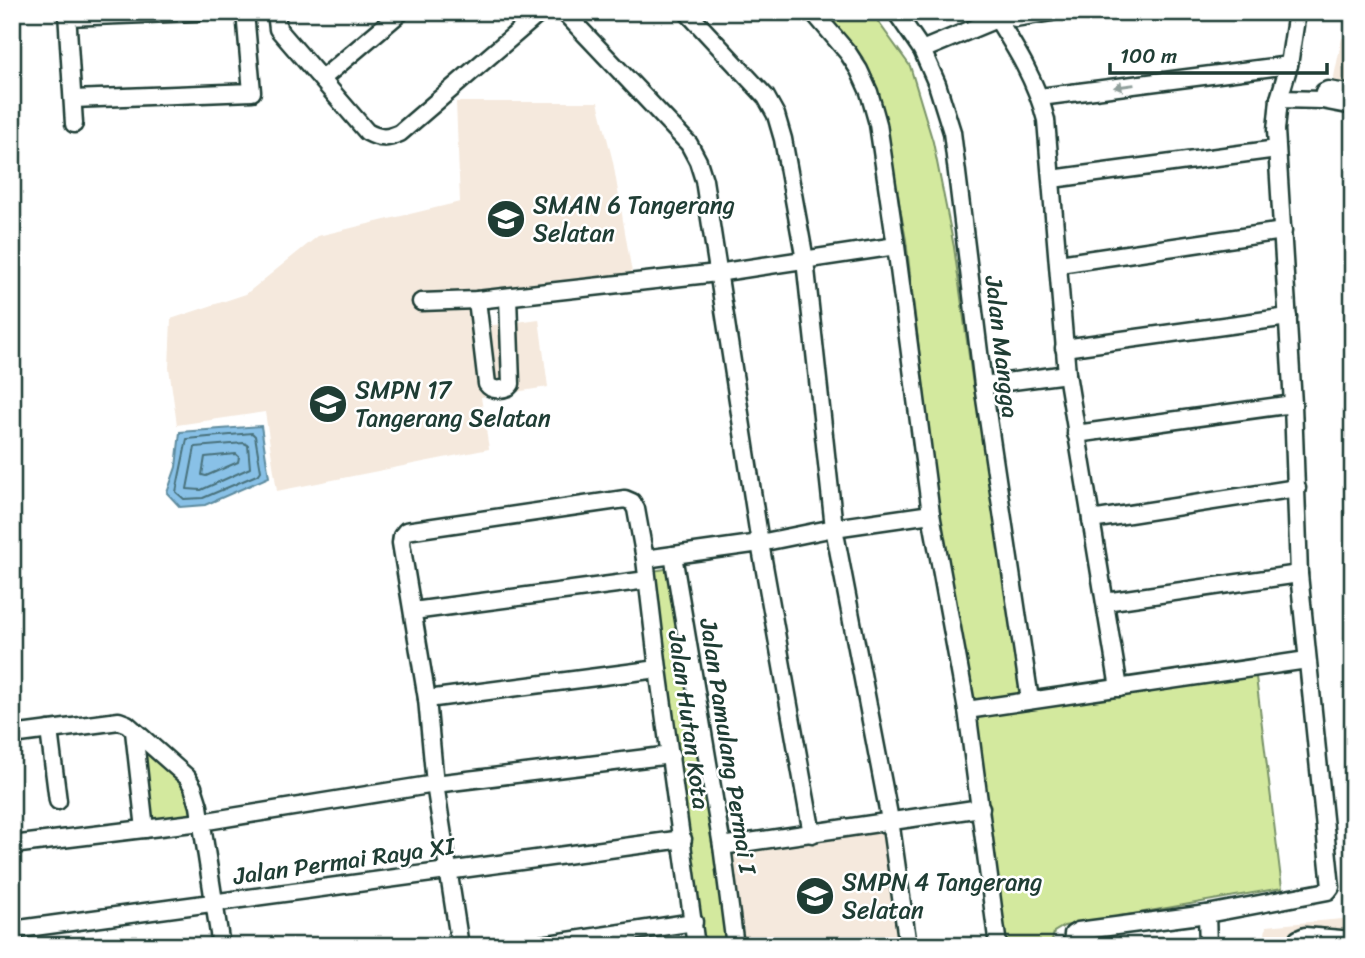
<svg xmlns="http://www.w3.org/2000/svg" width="1365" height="958" font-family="Sriracha,sans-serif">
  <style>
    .built { fill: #f5e9dd }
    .green { fill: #d3e99e; stroke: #799369; stroke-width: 2 }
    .water { fill: #89c1e7; stroke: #5f8c9f; stroke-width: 2 }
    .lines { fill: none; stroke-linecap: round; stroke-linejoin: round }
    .shore { stroke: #49727c; stroke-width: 2 }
    .minor-casing { stroke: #1f3d34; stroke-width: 21 }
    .minor { stroke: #fff; stroke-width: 16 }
    .oneway { fill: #8f9e9a }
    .labels { text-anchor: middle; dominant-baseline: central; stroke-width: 5; stroke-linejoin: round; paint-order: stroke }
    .poi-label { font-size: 24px; fill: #1f3d34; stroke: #fff; text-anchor: start }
    .street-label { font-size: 24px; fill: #1f3d34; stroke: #fff }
  </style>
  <rect width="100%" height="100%" fill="#fff"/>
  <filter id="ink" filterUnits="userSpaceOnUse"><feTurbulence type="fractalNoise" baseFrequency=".0143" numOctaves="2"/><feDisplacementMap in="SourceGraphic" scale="14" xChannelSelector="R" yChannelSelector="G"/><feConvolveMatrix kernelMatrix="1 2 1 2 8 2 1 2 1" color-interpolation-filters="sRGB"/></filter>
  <g filter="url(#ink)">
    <!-- built -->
    <g class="built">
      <polygon points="1342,38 1353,39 1353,95 1331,91"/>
      <polygon points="456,102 598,102 613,162 632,273 465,292 472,328 539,319 548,387 481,397 489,449 277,491 265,412 177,425 169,368 171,319 246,294 318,236 460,202"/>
      <polygon points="1345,383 1353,385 1353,632 1350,631"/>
      <polygon points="890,820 908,946 735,946 722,846"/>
      <polygon points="1353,918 1353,946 1264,946 1266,926"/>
    </g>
    <!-- green -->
    <g class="green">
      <polygon points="808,12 871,12 910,66 933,142 954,247 973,385 1034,701 1255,669 1282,888 1064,926 1054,932 1051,946 1005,946 939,517 906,240 887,139 862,72"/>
      <polygon points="672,568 733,946 694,946 640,573"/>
      <polygon points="134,731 187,777 201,822 145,829"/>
    </g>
    <!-- water -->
    <polygon class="water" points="261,426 269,477 205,505 180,507 167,493 176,467 180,432"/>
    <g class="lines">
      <!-- shore -->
      <g class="shore">
        <polygon points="252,433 255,436 261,471 259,474 203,498 184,499 176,492 187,439"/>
        <polygon points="244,443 248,445 250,468 201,490 187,489 195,447"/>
        <polygon points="236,454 239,457 238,462 206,476 202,475 205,457"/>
      </g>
      <!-- minor casing -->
      <g class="minor-casing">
        <g id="minor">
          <polyline points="67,12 74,124"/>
          <path d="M276 12 278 29 367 132C380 139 387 139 400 133L541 12"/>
          <polyline points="564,12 689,144 698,161 704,180 760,543 812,834"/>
          <polyline points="687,12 766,97 776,115 783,139 805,260 834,528 890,820 908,946"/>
          <polyline points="813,12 848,53 859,70 869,92 878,124 896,246 931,514 967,710 998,946"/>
          <polyline points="896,12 922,50 937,84 952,132 983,385 1030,700"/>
          <path d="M993 12C1015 47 1036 80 1046 120L1067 374 1119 688"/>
          <polyline points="1006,15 1015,18 1052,12"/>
          <polyline points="67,17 198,12"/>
          <polyline points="922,50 1006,15 1009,12"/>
          <polyline points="323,78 401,12"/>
          <polyline points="1040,97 1289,65"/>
          <polyline points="73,99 252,92 245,12"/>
          <polyline points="1279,99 1322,100 1353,106"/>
          <polyline points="1322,100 1324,92 1328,90 1353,94"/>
          <polyline points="1052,179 1277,149"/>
          <polyline points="1059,264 1283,231"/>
          <path d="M477 300 487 384C492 391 501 390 508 387L511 384 508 297"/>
          <polyline points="421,302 477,300 717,273 896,246"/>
          <polyline points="1064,348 1288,317"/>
          <polyline points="983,385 1067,374"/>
          <polyline points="1076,434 1293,404"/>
          <polyline points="1091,520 1297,488"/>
          <polyline points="673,555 722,846 735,946"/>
          <polyline points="645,559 760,543 834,528 931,514"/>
          <polyline points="1105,602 1299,574"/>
          <polyline points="413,611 647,580"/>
          <polyline points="427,699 658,669"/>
          <polyline points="967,710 1307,660"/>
          <polyline points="49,730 58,801"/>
          <polyline points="134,731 145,829"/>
          <polyline points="12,735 119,721 127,724 187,777 193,787 199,806 221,946"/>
          <polyline points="12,845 201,822 435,784 671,755"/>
          <polyline points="722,846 981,808"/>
          <polyline points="1207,914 1208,946"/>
          <polyline points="12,930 683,839"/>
          <polyline points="460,946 435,784 427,699 401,543 402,536 406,531 625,499 632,502 636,509 645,559 658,669 696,946"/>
          <polyline points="535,946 694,922"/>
          <polyline points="1072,946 1073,934 1078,931 1207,914 1328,891 1331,887 1299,574 1293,404 1276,130 1279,99 1289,65 1297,12"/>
          <polyline points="1296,946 1298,939 1305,936 1353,940"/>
        </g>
      </g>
      <!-- minor -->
      <use href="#minor" class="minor"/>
    </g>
    <!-- one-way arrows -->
    <defs><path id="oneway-solid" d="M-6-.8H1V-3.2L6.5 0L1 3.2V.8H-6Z" transform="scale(1.75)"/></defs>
    <use class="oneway" href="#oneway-solid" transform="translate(1124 86) rotate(172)"/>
  </g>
  <!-- icons -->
  <defs>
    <g id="school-disc" transform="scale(2.0125)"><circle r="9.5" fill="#1f3d34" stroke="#fff"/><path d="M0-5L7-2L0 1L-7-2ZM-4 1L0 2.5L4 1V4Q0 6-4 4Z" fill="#fff"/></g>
  </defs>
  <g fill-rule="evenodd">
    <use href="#school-disc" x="506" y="219"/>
    <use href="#school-disc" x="328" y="404"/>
    <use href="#school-disc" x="815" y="896"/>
  </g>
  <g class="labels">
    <!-- poi labels -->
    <g class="poi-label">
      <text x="533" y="205">SMAN 6 Tangerang<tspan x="533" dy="28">Selatan</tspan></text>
      <text x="355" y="390">SMPN 17<tspan x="355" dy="28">Tangerang Selatan</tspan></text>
      <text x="842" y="882">SMPN 4 Tangerang<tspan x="842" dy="28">Selatan</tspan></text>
    </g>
    <!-- street labels -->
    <g class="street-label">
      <text transform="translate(1002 347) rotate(83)">Jalan Mangga</text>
      <text transform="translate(689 720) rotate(82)">Jalan Hutan Kota</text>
      <text transform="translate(728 746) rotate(81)">Jalan Pamulang Permai I</text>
      <text transform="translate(344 861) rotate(-8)">Jalan Permai Raya XI</text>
    </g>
  </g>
  <!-- margin -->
  <rect width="1365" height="958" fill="none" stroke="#fff" stroke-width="42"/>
  <rect x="21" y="21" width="1323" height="916" fill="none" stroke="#1f3d34" stroke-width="2.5" filter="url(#ink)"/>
  <!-- scale -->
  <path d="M1110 63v10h217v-10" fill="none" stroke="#1f3d34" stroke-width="3.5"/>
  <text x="1120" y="63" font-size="21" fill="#1f3d34" stroke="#ffffff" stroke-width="5" paint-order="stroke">100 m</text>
</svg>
